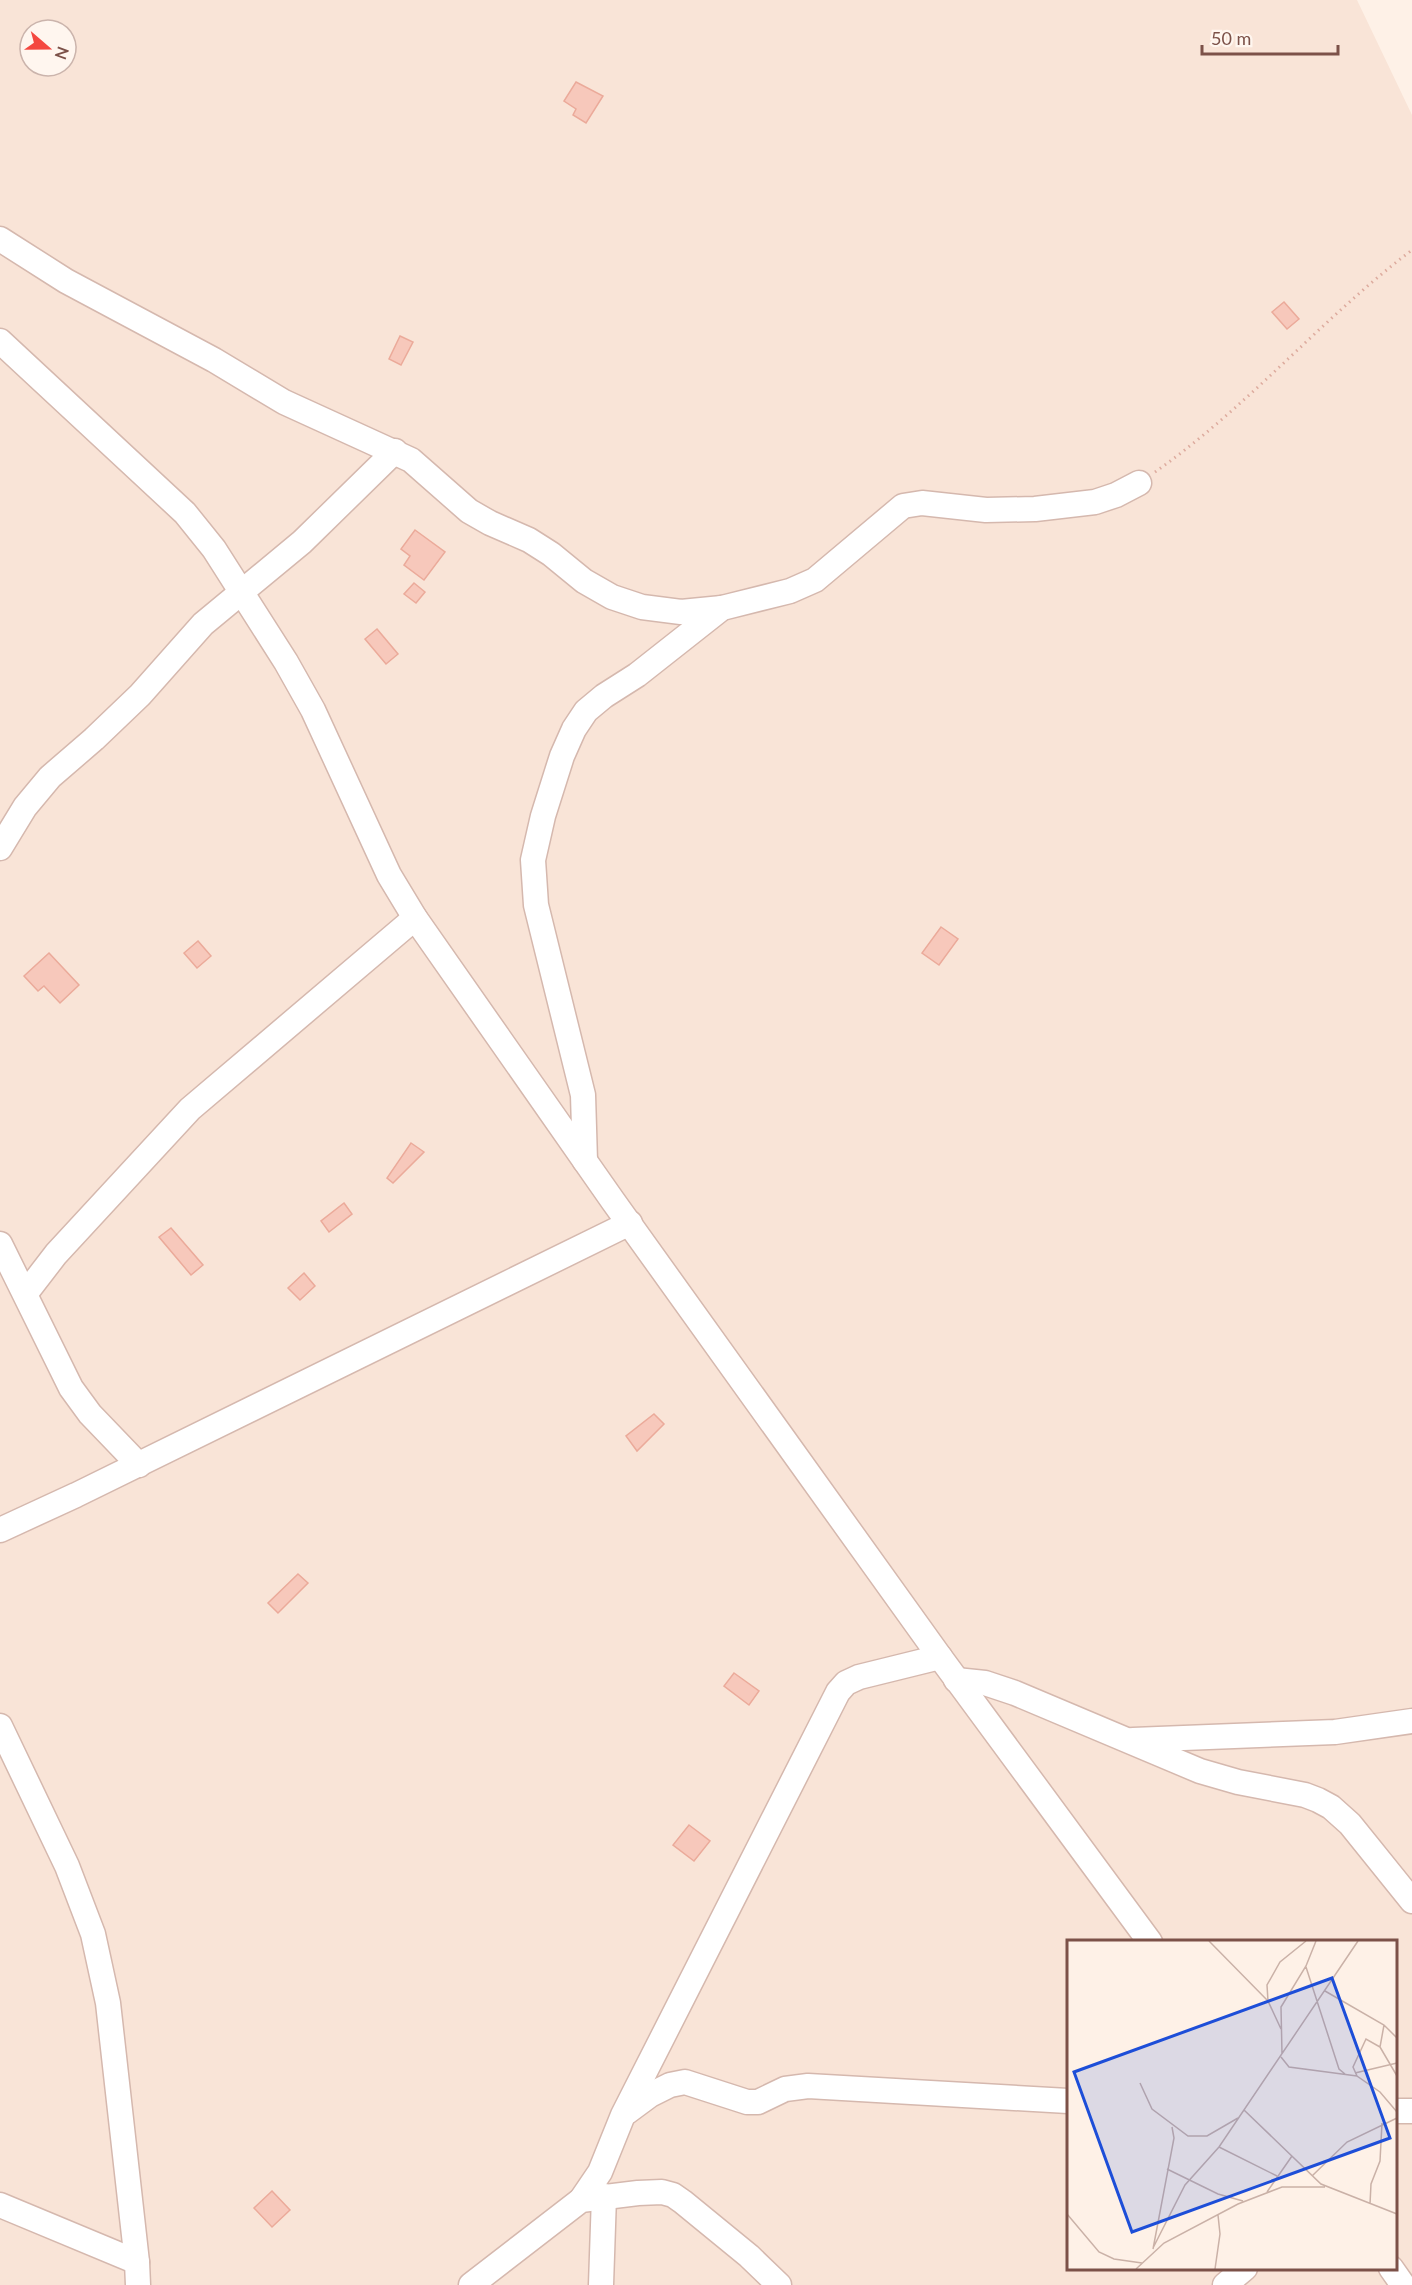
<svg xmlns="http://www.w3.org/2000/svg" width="1412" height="2285" font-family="Lato,sans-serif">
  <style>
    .residential { fill: #f9e4d7; fill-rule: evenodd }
    .building { fill: #f7c8bb; stroke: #ebaa9a; stroke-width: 1.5 }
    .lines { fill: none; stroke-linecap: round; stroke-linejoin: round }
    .minor-casing { stroke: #d5b8ae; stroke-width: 27 }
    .path { stroke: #ddab9e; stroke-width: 3; stroke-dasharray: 1.5 4.5; stroke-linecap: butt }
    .minor { stroke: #fff; stroke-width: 24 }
    .inset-road { fill: none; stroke: #cab1a7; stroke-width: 1.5 }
    .view { fill: #1d4ed8; fill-opacity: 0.15; stroke: #1d4ed8; stroke-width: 3 }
    .inset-edge { fill: none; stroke: #7c5148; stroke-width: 3 }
  </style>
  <rect width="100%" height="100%" fill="#fef1e7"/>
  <!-- residential -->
  <path class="residential" d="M0 0H1357L1412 115V2285H0ZM30 30H66V66H30ZM1068 1942H1396V2268H1068Z"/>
  <!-- building -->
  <g class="building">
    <polygon points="576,82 603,96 586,123 573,115 576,109 564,101"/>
    <polygon points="1284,302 1299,319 1287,329 1272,312"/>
    <polygon points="400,336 413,342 401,365 389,359"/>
    <polygon points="415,530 445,552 424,580 404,565 410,556 401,549"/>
    <polygon points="414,583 425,592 416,603 404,594"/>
    <polygon points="377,629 398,654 386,664 365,639"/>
    <polygon points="941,927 958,939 939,965 922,953"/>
    <polygon points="198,941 211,956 197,968 184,953"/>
    <polygon points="49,953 79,985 60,1003 44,986 38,991 24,976"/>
    <polygon points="411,1143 424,1152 393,1183 387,1178"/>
    <polygon points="344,1203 352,1214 329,1232 321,1221"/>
    <polygon points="171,1228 203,1265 191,1275 159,1237"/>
    <polygon points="304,1273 315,1286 300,1300 288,1288"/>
    <polygon points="654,1414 664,1424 637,1451 626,1436"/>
    <polygon points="298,1574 308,1583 278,1613 268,1603"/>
    <polygon points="734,1673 759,1691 749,1705 724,1686"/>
    <polygon points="689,1825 710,1841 694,1861 673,1845"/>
    <polygon points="272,2191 290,2210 272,2227 254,2208"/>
  </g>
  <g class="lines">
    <!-- minor casing -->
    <g class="minor-casing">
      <g id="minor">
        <polyline points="0,239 66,281 214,360 284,402 411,460 469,511 490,523 529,540 551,554 584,581 612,597 642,607 681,612 722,608"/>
        <polyline points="0,341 185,513 214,549 286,662 313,710 389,875 415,918 613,1201 940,1657 1150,1942"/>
        <polyline points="0,848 25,807 50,777 94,739 140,695 203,624 302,542 395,451"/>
        <polyline points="585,1161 583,1095 536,905 533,860 543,816 562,756 574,729 586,711 604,696 637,675 722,608 790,591 815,580 903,506 922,503 986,510 1035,509 1095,502 1116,495 1139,483"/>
        <polyline points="0,1244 71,1388 90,1414 139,1465"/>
        <polyline points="26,1293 56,1254 190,1109 415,918"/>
        <polyline points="0,1530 76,1495 630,1223"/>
        <polyline points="956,1680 985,1683 1015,1693 1200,1771 1238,1782 1305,1795 1318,1800 1331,1807 1350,1824 1412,1901"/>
        <polyline points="0,1726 67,1866 93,1934 108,2003 137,2262 138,2285"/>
        <polyline points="1133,1740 1335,1732 1412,1721"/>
        <polyline points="1396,2111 1412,2111"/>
        <polyline points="627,2112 650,2095 670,2085 685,2082 747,2102 758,2102 785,2089 808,2086 1068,2101"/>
        <polyline points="581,2200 600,2172 623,2115 838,1692 846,1683 859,1677 940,1657"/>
        <polyline points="0,2205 137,2262"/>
        <polyline points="1391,2268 1403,2285"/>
        <polyline points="471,2285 581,2200 638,2193 662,2192 673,2195 683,2202 749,2256 779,2285"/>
        <polyline points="601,2285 604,2196"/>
        <polyline points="1225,2285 1245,2268"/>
      </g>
    </g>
    <!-- path -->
    <path class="path" d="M1155 472C1248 407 1322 318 1412 250"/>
    <!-- minor -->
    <use href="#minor" class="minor"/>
  </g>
  <!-- overview -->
  <g transform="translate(1067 1940)">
    <rect width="330" height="330" fill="#fef1e7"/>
    <path class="inset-road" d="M142 1 200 60M239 27 272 129 278 134M258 51 317 85 330 98M317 85 313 107 330 136M214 89 201 61 200 45 213 22 239 1M313 107 299 99 286 127 290 136 313 152 330 172M215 114 214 67 239 26 249 1M214 117 222 127 290 136M288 133 330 123M73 143 85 169 121 196H140L171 178M177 170 254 244 330 274M152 207 210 236M100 229 151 254 176 261M245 236 280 202 330 178M200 252 225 216M303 264 304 244 313 221 315 183M0 274 32 312 47 319 75 323M86 308 118 245 152 207 291 1M86 309 107 198 105 187M69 329 97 303 171 264 215 247H258M148 329 153 294 151 275"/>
    <path class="view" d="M265 38 323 198 65 292 7 132Z"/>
    <rect width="330" height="330" class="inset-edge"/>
  </g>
  <!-- north arrow -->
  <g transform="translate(48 48) rotate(110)"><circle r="28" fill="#fff6ef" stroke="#cbb4ac" stroke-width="1.5"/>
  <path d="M0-4.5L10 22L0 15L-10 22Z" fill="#f44840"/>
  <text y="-9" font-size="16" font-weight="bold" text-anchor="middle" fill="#7c5148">N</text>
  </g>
  <!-- scale -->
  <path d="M1202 45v9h136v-9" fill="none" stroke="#7c5148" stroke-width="3"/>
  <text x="1211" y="45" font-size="18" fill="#7c5148" stroke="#fff6ef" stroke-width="4.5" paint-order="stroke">50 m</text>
</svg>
